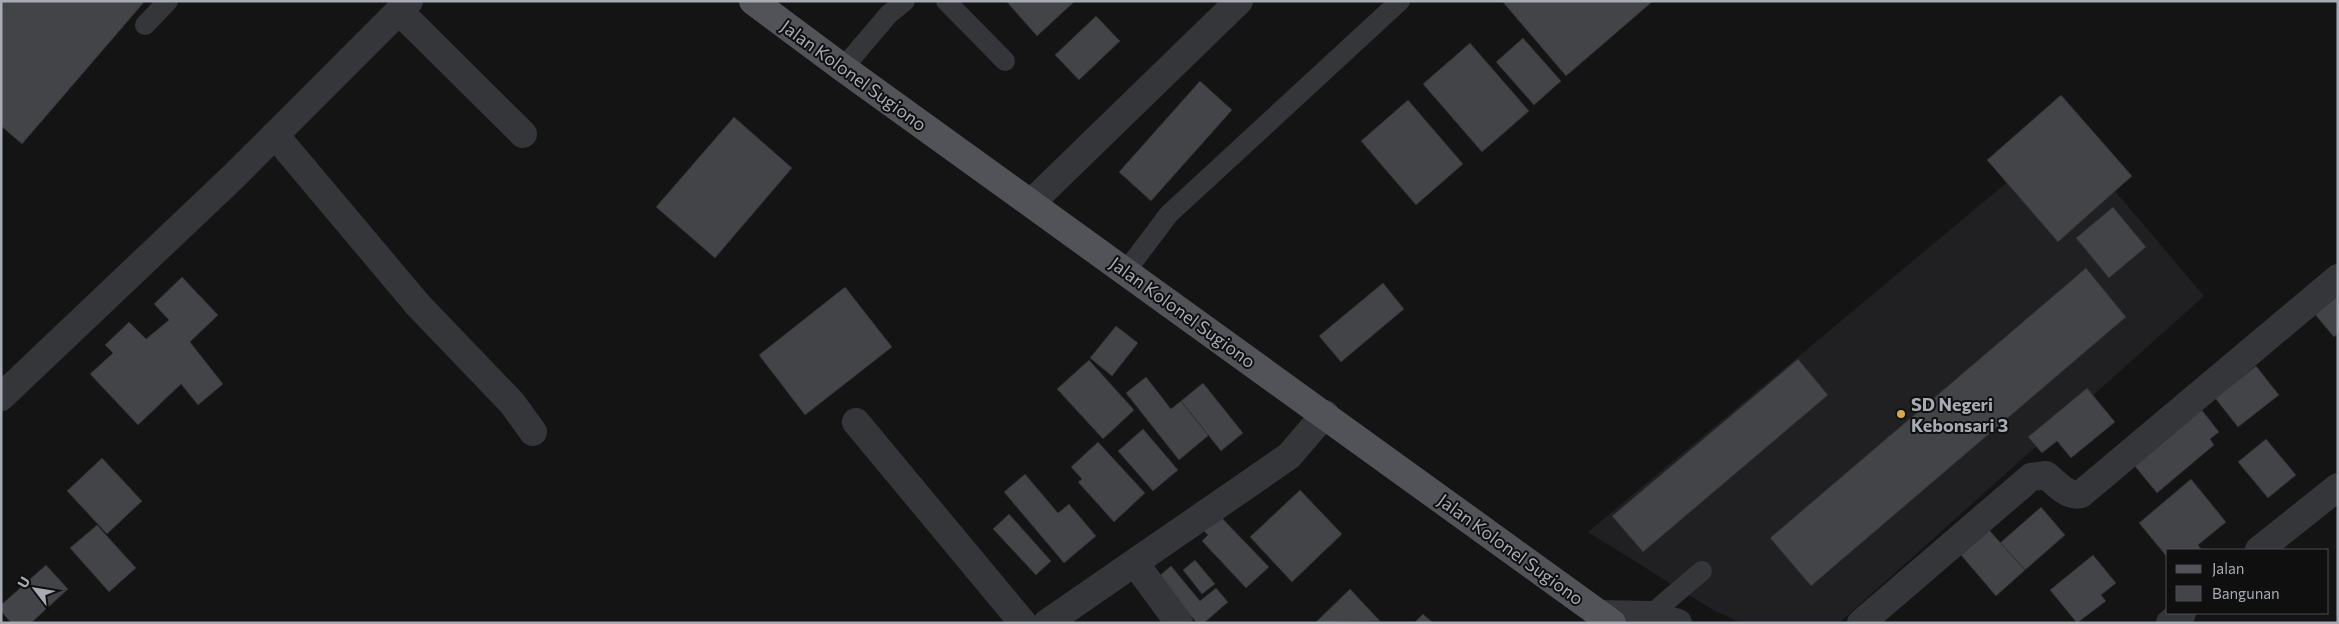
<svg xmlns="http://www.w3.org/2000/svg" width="2339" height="624" font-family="Commissioner,sans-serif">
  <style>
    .built { fill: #202022 }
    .building { fill: #434448; stroke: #2e2e31 }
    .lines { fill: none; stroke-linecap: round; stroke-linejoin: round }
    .service { stroke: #35363a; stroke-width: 20 }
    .minor { stroke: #35363a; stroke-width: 28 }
    .primary { stroke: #525358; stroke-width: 28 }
    .poi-dot { fill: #daa647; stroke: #0f0f10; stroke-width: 2 }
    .labels { text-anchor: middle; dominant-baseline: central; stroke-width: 4; stroke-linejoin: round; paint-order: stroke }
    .street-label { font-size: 18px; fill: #a7abb4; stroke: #0f0f10 }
    .poi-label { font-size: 18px; font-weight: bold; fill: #a7abb4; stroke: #0f0f10; text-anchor: start }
  </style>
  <rect width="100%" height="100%" fill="#141415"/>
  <!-- built -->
  <polygon class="built" points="2066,133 2204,296 1839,623 1741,623 1713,610 1588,532"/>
  <!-- building -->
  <g class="building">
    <polygon points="1,1 145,1 22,144 1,126"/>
    <polygon points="1006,1 1075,1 1037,36"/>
    <polygon points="1502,1 1653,1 1566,76"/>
    <polygon points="1096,16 1120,41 1079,80 1055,55"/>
    <polygon points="1523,38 1561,81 1534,105 1496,62"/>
    <polygon points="1470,43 1529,111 1482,152 1423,84"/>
    <polygon points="1200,81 1232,110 1151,201 1119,172"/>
    <polygon points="2061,95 2132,176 2058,242 1987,160"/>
    <polygon points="1408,100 1463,164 1416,205 1361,141"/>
    <polygon points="734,117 792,168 715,258 656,207"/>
    <polygon points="2113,207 2146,247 2109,278 2076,238"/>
    <polygon points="2086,268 2126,317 1811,586 1770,538"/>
    <polygon points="182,277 218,315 190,342 223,384 198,405 181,384 138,425 90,374 113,353 105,345 129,322 146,339 169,320 154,304"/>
    <polygon points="1383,283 1404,309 1341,362 1319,336"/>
    <polygon points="2338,286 2338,334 2334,337 2313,312"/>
    <polygon points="845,287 892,347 805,415 759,355"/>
    <polygon points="1116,326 1138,343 1112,376 1090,358"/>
    <polygon points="1798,359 1828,395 1643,552 1612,516"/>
    <polygon points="1089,360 1134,410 1103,439 1057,389"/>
    <polygon points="2256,366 2279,395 2238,427 2215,398"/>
    <polygon points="1146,377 1171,409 1181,401 1209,435 1179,460 1126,393"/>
    <polygon points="1203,383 1243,433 1221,451 1181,401"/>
    <polygon points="2087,388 2115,422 2071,458 2057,441 2042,453 2028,437"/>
    <polygon points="2201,409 2219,432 2210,439 2214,445 2157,493 2134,465"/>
    <polygon points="1143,429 1178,470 1153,491 1118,451"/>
    <polygon points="2266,439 2296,475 2268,498 2238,462"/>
    <polygon points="1098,442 1145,493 1114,522 1078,482 1082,479 1071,467"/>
    <polygon points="102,458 142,501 107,534 67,491"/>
    <polygon points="1025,474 1058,513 1069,504 1096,536 1064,563 1004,492"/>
    <polygon points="2191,479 2226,522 2198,545 2202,550 2168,550 2168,558 2139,523"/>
    <polygon points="1300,490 1342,534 1292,582 1250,537"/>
    <polygon points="2041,507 2065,535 2025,570 2000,543"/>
    <polygon points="1217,513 1269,567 1246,588 1202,541 1208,535 1202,529"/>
    <polygon points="1009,514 1051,561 1036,575 993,529"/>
    <polygon points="97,525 136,568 109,592 70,548"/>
    <polygon points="1989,530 2025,570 1996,596 1961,555"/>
    <polygon points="2093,555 2116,583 2101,595 2106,601 2077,623 2050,590"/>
    <polygon points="1195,560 1215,584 1202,594 1183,570"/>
    <polygon points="46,565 68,589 31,623 11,623 1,611 1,605"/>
    <polygon points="1171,566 1200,601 1216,588 1228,602 1204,623 1197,623 1158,577"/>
    <polygon points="1350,589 1380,621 1315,623"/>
    <polygon points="1423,614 1433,623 1414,623"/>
  </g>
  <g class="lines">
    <!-- service -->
    <g class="service">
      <polyline points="946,1 1005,61"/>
      <polyline points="145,25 168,1"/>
      <polyline points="843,68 889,14 905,1"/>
      <polyline points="1126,271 1169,214 1400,1"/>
      <polyline points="1650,615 1702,571"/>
    </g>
    <!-- minor -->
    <g class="minor">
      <polyline points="399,11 523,134"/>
      <polyline points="275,135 418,305 512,403 533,432"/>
      <polyline points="1031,203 1239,1"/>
      <polyline points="1,397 234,176 409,1"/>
      <polyline points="856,422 1023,623"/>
      <polyline points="2259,550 2338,487"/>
      <polyline points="1135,563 1179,623"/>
      <polyline points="1600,614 1650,615 1678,623"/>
      <polyline points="1047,623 1289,456 1325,414"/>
      <path d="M1861 623 2031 477 2046 475C2056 483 2068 498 2081 494L2338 278"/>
      <polyline points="2170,623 2182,613"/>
    </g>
    <!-- primary -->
    <polyline class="primary" points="753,1 843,68 1612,623"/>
  </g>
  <!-- markers -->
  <circle class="poi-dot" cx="1901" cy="414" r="5"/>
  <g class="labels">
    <!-- street labels -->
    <g class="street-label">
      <text transform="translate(854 75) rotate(36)">Jalan Kolonel Sugiono</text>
      <text transform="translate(1183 312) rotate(36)">Jalan Kolonel Sugiono</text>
      <text transform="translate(1511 549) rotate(36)">Jalan Kolonel Sugiono</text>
    </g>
    <!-- poi labels -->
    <g class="poi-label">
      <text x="1911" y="404">SD Negeri<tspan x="1911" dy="21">Kebonsari 3</tspan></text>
    </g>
  </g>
  <!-- border -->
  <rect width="2339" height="624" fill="none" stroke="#a7abb4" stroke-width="5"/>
  <!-- legend -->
  <rect x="2166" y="549" width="162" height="65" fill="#0f0f10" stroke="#4c4d52"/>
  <rect x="2176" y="565" width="25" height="8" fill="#525358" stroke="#4c4d52"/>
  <text x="2212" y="574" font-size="15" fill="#a7abb4">Jalan</text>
  <rect x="2176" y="586" width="25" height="15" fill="#434448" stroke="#4c4d52"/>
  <text x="2212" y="599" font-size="15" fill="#a7abb4">Bangunan</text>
  <!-- north arrow -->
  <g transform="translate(35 589) rotate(301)" stroke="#0f0f10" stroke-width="4" paint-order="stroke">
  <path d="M0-4L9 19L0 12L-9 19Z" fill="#a7abb4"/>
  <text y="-8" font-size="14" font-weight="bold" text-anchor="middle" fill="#a7abb4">U</text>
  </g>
</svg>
